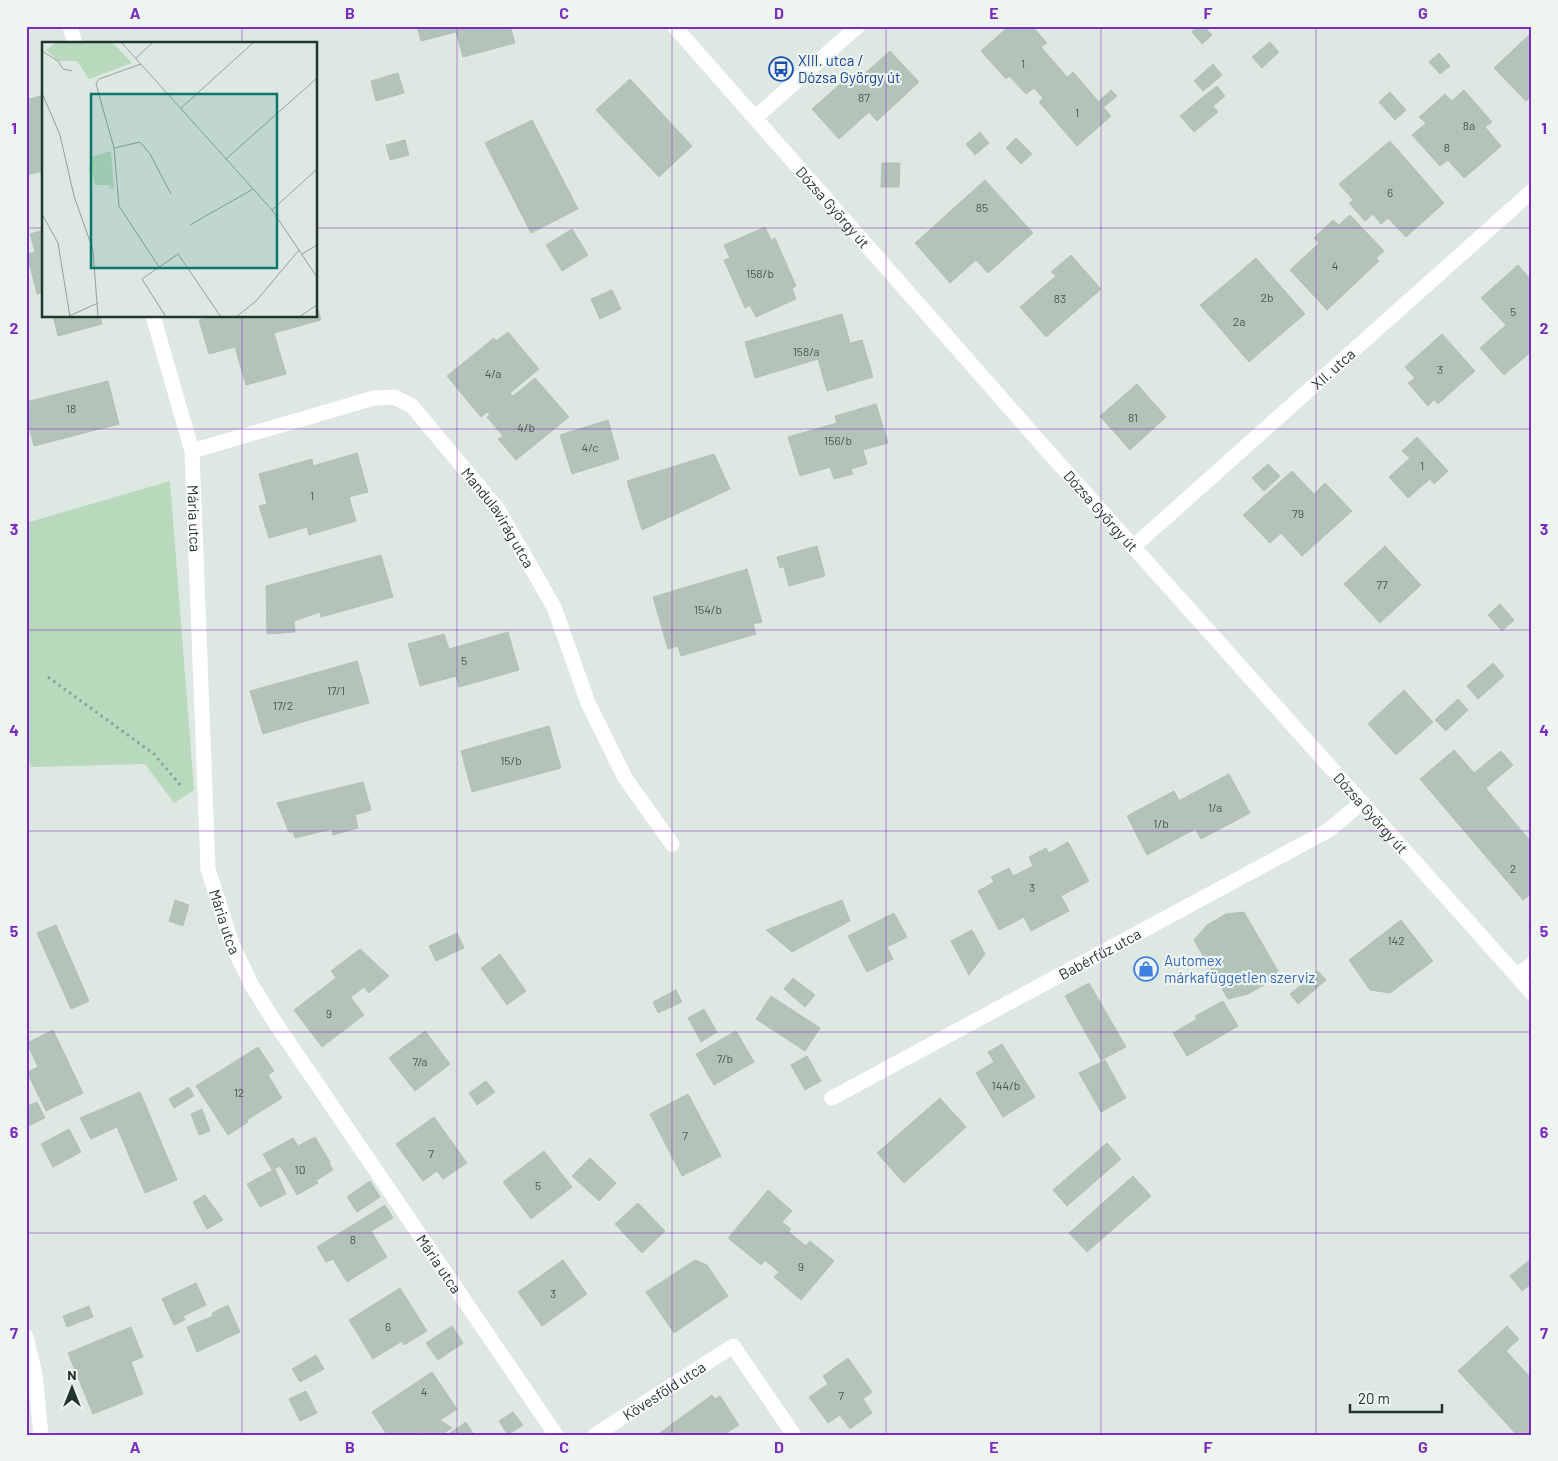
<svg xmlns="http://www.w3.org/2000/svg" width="1558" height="1461" font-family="Barlow,sans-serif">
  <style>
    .green { fill: #b8d9bb }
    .building { fill: #b3c3ba; stroke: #b1c1b8 }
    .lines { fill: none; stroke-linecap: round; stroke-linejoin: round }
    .path { stroke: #80aa95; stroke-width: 3; stroke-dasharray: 2.5 4; stroke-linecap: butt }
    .minor { stroke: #fff; stroke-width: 15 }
    .grid { fill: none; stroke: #7b2cbf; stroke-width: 1; stroke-opacity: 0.55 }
    .labels { text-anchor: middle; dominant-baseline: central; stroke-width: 4.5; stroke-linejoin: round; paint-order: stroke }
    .number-label { font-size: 12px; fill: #465a50 }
    .transit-label { font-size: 15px; fill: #164399; stroke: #eef5f0; text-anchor: start }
    .street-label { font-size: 15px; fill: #21372d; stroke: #eef5f0 }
    .shop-label { font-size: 15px; fill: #366cbe; stroke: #eef5f0; text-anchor: start }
    .inset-road { fill: none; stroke: #92a19a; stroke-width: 1 }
    .view { fill: #0f766e; fill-opacity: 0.15; stroke: #0f766e; stroke-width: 2.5 }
    .inset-edge { fill: none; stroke: #21372d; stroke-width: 2.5 }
    .neatline { fill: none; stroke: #7b2cbf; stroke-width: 2 }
    .grid-label { font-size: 16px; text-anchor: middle; font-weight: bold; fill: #7b2cbf }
  </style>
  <rect width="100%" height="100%" fill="#dee8e2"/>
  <!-- green -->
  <polygon class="green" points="170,481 194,790 174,803 145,764 31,767 26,751 26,523"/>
  <!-- building -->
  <g class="building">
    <polygon points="417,26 510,26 515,43 463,57 456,32 421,41"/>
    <polygon points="1009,26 1032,26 1047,43 1041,47 1067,77 1043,98 1034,88 1026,94 1009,76 1006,79 981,51"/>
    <polygon points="1197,26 1203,26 1212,35 1202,44 1192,32"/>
    <polygon points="1531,33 1532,95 1526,101 1494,68"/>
    <polygon points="1270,42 1279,52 1262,68 1252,57"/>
    <polygon points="890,51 919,82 877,121 869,112 839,139 812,109 846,79 852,85"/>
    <polygon points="1439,53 1450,66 1440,74 1429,62"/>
    <polygon points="1213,64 1222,75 1203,91 1194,81"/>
    <polygon points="1073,72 1111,116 1077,146 1039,102"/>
    <polygon points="398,73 404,93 376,101 371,81"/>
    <polygon points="630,79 692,146 659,177 596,110"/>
    <polygon points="1217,86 1225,96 1213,106 1204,96"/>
    <polygon points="1111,90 1117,96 1104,107 1098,102"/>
    <polygon points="1464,90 1492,122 1485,127 1501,146 1483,162 1439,112"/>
    <polygon points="1390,92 1406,110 1395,120 1379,102"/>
    <polygon points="1445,94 1452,101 1439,112 1433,105"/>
    <polygon points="44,95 44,171 26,175 26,100"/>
    <polygon points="1204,96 1218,112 1194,132 1180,116"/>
    <polygon points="1433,105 1439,112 1426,123 1419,117"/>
    <polygon points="1439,112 1483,162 1464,178 1448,160 1440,166 1412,135"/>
    <polygon points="532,120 578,209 531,233 485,143"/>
    <polygon points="980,132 989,143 975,155 966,144"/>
    <polygon points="1016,138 1032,154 1021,164 1006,148"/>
    <polygon points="405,140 409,155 390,160 386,145"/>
    <polygon points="1390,141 1444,203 1406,237 1388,218 1381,224 1373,214 1365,221 1349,203 1353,200 1339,184"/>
    <polygon points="882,163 900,163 899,187 881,187"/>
    <polygon points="985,180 1033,233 988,273 976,260 950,283 915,243"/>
    <polygon points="1350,215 1384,251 1376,258 1342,222"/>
    <polygon points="1333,220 1339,225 1319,243 1314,238"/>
    <polygon points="1342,222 1379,261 1327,310 1290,270"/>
    <polygon points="765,227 771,240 775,238 796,286 792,289 796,299 756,317 750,305 745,308 724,260 730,258 724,245"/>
    <polygon points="572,229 588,255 562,271 546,245"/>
    <polygon points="44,230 44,292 37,294 27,254 35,252 30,234"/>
    <polygon points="1071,255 1101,289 1046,337 1020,307 1056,276 1051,272"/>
    <polygon points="1256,258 1305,314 1279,336 1229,281"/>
    <polygon points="1518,265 1532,281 1532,351 1504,375 1480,348 1506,325 1481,298"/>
    <polygon points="1229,281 1279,336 1249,362 1200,305"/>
    <polygon points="612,290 621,309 600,319 591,299"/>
    <polygon points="316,302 321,320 274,333 286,374 246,385 235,347 209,354 199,320 212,316 316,316"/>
    <polygon points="842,314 850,343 862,340 873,377 827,391 818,359 755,378 745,342"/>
    <polygon points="53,316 100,316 102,324 58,336"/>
    <polygon points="508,332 539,369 481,417 447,376 494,338 496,341"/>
    <polygon points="1442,334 1475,371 1438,404 1405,367"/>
    <polygon points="535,378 569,417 516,460 498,439 503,436 487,417 490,415 487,412 510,393 513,396"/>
    <polygon points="1415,378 1434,400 1428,406 1408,383"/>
    <polygon points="108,381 119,424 34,446 26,415 26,402"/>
    <polygon points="1137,384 1166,417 1130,450 1100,416"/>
    <polygon points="876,404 888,443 863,450 867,464 851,469 853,474 834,479 830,467 800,476 788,437 837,423 835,416"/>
    <polygon points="608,420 619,459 572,474 560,435"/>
    <polygon points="1417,437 1448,471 1434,484 1430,479 1408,498 1389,477 1410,458 1402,451"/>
    <polygon points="357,453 368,492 349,497 356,521 309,535 307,527 269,538 259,506 267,504 259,474 312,459 313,466"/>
    <polygon points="714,454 730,489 642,530 627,481"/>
    <polygon points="1268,464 1280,476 1264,491 1252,478"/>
    <polygon points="1292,471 1314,494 1325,483 1352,511 1302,556 1281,533 1270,543 1243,515"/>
    <polygon points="817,546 825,576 789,586 784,567 780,568 777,557"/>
    <polygon points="1385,546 1421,585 1380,623 1344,584"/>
    <polygon points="381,555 393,597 321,617 320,612 294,621 295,632 267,634 266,586"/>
    <polygon points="747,569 762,622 753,624 756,634 681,656 678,646 668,649 653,597"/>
    <polygon points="1500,604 1514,620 1502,631 1488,615"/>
    <polygon points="508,632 519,670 459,687 456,676 420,686 408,644 444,634 449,649"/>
    <polygon points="357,661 369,703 316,718 304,676"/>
    <polygon points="1493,663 1504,676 1478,699 1467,686"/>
    <polygon points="304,676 316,718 263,734 250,691"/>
    <polygon points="1404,690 1433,722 1396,755 1368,724"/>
    <polygon points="1458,699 1468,710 1446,731 1435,720"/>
    <polygon points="549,726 561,768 472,792 461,751"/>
    <polygon points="1454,750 1474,773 1501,751 1513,765 1486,788 1488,791 1454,819 1420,779"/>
    <polygon points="1229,774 1250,813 1201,839 1180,800"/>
    <polygon points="363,782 371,810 355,815 358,828 333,835 332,829 295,838 293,832 289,832 277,803"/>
    <polygon points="1174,791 1195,829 1147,855 1127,816"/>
    <polygon points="1488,791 1532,843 1532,893 1523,900 1454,819"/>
    <polygon points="1068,842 1089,881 1061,896 1069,911 1031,931 1024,917 999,930 978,891 994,882 991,877 1009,868 1013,876 1033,866 1029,857 1046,848 1049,853"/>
    <polygon points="175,900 189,905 183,926 169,921"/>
    <polygon points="842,900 850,921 792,952 766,930"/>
    <polygon points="1244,912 1278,971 1266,984 1248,994 1228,999 1194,940 1207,925 1226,914"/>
    <polygon points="894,913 907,937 887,947 893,959 867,972 848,936"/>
    <polygon points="1401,920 1433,961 1390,993 1370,990 1349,960"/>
    <polygon points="56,925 89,1001 71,1009 37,933"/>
    <polygon points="972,930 985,954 969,975 951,941"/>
    <polygon points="457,933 464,948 436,961 429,946"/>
    <polygon points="360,949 389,976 369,993 364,987 351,997 331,971"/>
    <polygon points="500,954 526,991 507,1005 481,968"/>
    <polygon points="1318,971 1326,980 1298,1004 1290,994"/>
    <polygon points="336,978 364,1015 322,1047 294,1010"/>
    <polygon points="793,978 815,995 805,1007 784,989"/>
    <polygon points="1089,983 1126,1047 1101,1060 1065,996"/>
    <polygon points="676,990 682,1002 658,1013 653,1002"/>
    <polygon points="771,996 820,1028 805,1051 756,1019"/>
    <polygon points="1223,1001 1238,1026 1187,1056 1173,1033 1197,1019 1195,1016"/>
    <polygon points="704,1009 717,1032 701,1042 688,1018"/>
    <polygon points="53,1030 83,1093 46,1111 27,1072 38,1067 27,1043"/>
    <polygon points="425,1031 450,1064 415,1091 389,1058"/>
    <polygon points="736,1031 754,1062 714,1085 696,1054"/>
    <polygon points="1002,1044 1035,1097 1003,1117 976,1073 994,1062 988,1052"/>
    <polygon points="258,1047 274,1071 268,1075 282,1098 247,1120 248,1122 228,1135 196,1086"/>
    <polygon points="807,1056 821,1081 805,1090 791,1065"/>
    <polygon points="1105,1060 1126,1098 1101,1112 1079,1073"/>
    <polygon points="486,1081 495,1092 477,1105 469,1093"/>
    <polygon points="189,1087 194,1096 174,1108 169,1099"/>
    <polygon points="140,1092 177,1180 145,1193 117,1127 91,1139 80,1118"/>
    <polygon points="688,1094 721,1156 682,1176 650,1114"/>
    <polygon points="940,1098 966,1127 904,1183 877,1153"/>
    <polygon points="37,1102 45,1118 26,1127 26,1107"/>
    <polygon points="202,1109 210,1131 199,1135 191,1114"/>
    <polygon points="434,1117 467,1163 443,1179 437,1171 423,1181 396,1144"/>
    <polygon points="69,1129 81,1152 53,1167 41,1144"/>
    <polygon points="315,1137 330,1162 312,1172 318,1183 297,1195 271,1150 293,1138 298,1146"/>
    <polygon points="1107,1143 1121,1159 1067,1206 1053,1190"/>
    <polygon points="271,1150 280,1166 272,1170 263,1154"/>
    <polygon points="544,1151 572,1187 531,1219 503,1182"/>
    <polygon points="590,1158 616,1183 599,1201 572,1176"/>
    <polygon points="329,1163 333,1170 317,1180 312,1172"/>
    <polygon points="275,1169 286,1194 260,1207 247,1184"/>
    <polygon points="1133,1176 1151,1196 1087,1252 1069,1233"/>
    <polygon points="370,1181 380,1197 357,1212 347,1197"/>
    <polygon points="768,1190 792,1211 782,1222 791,1229 761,1265 728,1238"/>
    <polygon points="205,1195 223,1220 207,1229 193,1202"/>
    <polygon points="638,1203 665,1231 642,1253 615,1224"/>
    <polygon points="385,1205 393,1218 371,1231 387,1257 347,1282 333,1259 326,1262 317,1247"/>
    <polygon points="789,1232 806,1246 810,1241 834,1261 801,1300 774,1277 779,1272 765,1260"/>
    <polygon points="1532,1258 1532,1283 1522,1291 1510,1276"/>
    <polygon points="563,1260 587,1294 542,1326 518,1292"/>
    <polygon points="695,1260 707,1265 728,1296 674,1333 646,1292"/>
    <polygon points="196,1283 206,1305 183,1316 185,1320 174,1325 162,1299"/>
    <polygon points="400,1288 427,1331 404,1345 402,1341 373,1359 349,1320"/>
    <polygon points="228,1305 240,1332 197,1352 187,1327 213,1316 212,1313"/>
    <polygon points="89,1306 93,1317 67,1327 63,1316"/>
    <polygon points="452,1326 463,1343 438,1360 426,1343"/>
    <polygon points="1507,1326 1519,1339 1506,1351 1532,1379 1532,1435 1517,1435 1458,1371"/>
    <polygon points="131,1327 143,1357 131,1362 143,1394 93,1414 68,1353"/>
    <polygon points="316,1355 324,1369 300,1382 292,1369"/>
    <polygon points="848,1358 872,1392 863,1399 872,1413 850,1429 840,1415 828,1423 809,1397 828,1384 823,1376"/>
    <polygon points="432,1372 457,1409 418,1435 387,1435 372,1412"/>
    <polygon points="306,1391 317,1413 300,1421 289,1399"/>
    <polygon points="712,1395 715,1399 720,1396 739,1425 726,1433 727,1435 657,1435"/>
    <polygon points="513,1412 523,1425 508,1435 499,1421"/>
    <polygon points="440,1420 452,1428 441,1435 418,1435"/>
    <polygon points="466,1422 474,1435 447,1435"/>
  </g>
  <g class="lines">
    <!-- path -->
    <g class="path">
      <polyline points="48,677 154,754 181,786"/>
      <polyline points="1529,929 1532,927"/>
    </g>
    <!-- minor -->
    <g class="minor">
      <polyline points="70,26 75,44"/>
      <path id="s1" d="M674 26 1037 439 1532 993"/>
      <polyline points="756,117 858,26"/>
      <path id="s2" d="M153 316 192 451 208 869 232 944 251 984 272 1018 556 1435"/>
      <path id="s3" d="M192 451 374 398 394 397 412 406 497 508 554 607 588 703 625 778 672 844"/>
      <path id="s4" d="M1133 547 1532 191"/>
      <polyline points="1518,975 1532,964"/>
      <path id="s5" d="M832 1098 1329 830 1362 802"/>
      <polyline points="26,1337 35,1374 41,1435"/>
      <path id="s6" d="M595 1435 733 1346 794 1435"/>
    </g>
  </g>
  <!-- grid -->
  <path class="grid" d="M242 26V44M457 26V1435M672 26V1435M886 26V1435M1101 26V1435M1316 26V1435M26 228H44M316 228H1532M242 316V1435M26 429H1532M26 630H1532M26 831H1532M26 1032H1532M26 1233H1532"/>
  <!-- icons -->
  <defs>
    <g id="bus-ring" transform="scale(1.25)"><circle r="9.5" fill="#eef5f0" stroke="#1a4fb4" stroke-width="1.5"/><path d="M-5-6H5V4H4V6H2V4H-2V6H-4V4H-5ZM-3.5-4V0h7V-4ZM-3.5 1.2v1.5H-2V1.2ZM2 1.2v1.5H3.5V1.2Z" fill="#1a4fb4"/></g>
    <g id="shop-ring" transform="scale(1.25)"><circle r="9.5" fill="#eef5f0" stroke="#3f7fe0" stroke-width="1.5"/><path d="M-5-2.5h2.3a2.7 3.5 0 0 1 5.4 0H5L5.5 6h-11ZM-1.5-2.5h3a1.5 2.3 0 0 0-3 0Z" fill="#3f7fe0"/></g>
  </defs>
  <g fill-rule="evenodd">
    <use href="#bus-ring" x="781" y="69"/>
    <use href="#shop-ring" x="1146" y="969"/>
  </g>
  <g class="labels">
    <!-- number labels -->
    <g class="number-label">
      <text x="1023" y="63">1</text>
      <text x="864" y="97">87</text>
      <text x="1077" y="112">1</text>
      <text x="1469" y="125">8a</text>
      <text x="1447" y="147">8</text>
      <text x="1390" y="192">6</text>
      <text x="982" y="207">85</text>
      <text x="1335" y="265">4</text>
      <text x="760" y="273">158/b</text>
      <text x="1267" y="297">2b</text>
      <text x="1060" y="298">83</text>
      <text x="1513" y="311">5</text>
      <text x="1239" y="321">2a</text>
      <text x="806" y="351">158/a</text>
      <text x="1440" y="369">3</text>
      <text x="493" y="373">4/a</text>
      <text x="71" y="408">18</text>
      <text x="1133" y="417">81</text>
      <text x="526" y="427">4/b</text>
      <text x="838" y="440">156/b</text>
      <text x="590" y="447">4/c</text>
      <text x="1422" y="465">1</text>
      <text x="312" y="495">1</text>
      <text x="1298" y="513">79</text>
      <text x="1382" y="584">77</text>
      <text x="708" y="609">154/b</text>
      <text x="464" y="660">5</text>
      <text x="336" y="690">17/1</text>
      <text x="283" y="705">17/2</text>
      <text x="511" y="760">15/b</text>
      <text x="1215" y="807">1/a</text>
      <text x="1161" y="823">1/b</text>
      <text x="1513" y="868">2</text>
      <text x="1032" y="887">3</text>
      <text x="1396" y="940">142</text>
      <text x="329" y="1013">9</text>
      <text x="725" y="1058">7/b</text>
      <text x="420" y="1061">7/a</text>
      <text x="1006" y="1085">144/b</text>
      <text x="239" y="1092">12</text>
      <text x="685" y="1135">7</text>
      <text x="431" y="1153">7</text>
      <text x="300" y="1169">10</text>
      <text x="538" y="1185">5</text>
      <text x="353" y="1239">8</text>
      <text x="801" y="1266">9</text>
      <text x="553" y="1293">3</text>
      <text x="388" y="1326">6</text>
      <text x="424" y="1391">4</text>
      <text x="841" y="1395">7</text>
    </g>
    <!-- transit labels -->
    <g class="transit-label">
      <text x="798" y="60">XIII. utca /<tspan x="798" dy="17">Dózsa György út</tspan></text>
    </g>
    <!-- street labels -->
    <g class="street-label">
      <text stroke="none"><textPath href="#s1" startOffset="241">Dózsa György út</textPath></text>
      <text stroke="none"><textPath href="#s4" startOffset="268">XII. utca</textPath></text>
      <text stroke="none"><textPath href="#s1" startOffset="646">Dózsa György út</textPath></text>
      <text stroke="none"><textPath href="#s2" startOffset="208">Mária utca</textPath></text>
      <text stroke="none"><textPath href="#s3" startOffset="371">Mandulavirág utca</textPath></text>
      <text stroke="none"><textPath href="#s1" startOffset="1051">Dózsa György út</textPath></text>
      <text stroke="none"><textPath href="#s2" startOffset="614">Mária utca</textPath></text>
      <text stroke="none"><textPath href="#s5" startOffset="304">Babérfűz utca</textPath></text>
      <text stroke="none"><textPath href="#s2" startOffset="1019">Mária utca</textPath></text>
      <text stroke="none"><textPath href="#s6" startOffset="82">Kövesföld utca</textPath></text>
    </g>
    <!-- shop labels -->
    <g class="shop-label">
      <text x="1164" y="960">Automex<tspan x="1164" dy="17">márkafüggetlen szerviz</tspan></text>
    </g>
  </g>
  <!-- overview -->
  <g transform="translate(42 42)">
    <rect width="275" height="275" fill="#dee8e2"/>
    <path d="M14 0H70L90 21 47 37 35 19H17L4 8ZM69 109 72 146 70 147 66 143H53L50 129H46L50 115Z" fill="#b8d9bb"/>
    <path class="inset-road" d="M79 0 230 168 275 235M0 9 16 19 21 27 30 29M94 16 111 0M99 22 57 37 54 42 72 106 77 164 117 225M0 51 18 93 32 154 51 208 56 275M139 66 212 0M72 106 98 100 108 112 129 152M184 117 275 36M230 168 275 127M0 172 16 201 28 275M148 183 211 147M260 212 275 203M27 274 56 261M124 275 100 237 136 212 179 275M194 275 214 259 257 208M257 275 275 263"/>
    <path class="view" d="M49 52H235V226H49Z"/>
    <rect width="275" height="275" class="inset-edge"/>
  </g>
  <!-- border -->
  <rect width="1558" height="1461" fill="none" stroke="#eef5f0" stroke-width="55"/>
  <!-- north arrow -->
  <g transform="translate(72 1388)" stroke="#eef5f0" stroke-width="4" paint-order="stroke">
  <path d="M0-4L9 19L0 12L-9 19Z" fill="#21372d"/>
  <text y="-8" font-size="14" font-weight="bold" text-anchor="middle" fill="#21372d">N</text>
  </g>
  <!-- scale -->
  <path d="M1350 1404v8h92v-8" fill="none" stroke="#21372d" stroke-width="2.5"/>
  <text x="1358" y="1404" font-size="15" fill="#21372d" stroke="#eef5f0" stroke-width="4" paint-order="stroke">20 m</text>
  <rect x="28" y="28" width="1502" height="1406" class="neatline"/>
  <g class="grid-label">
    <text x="135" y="19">A</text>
    <text x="350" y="19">B</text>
    <text x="564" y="19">C</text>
    <text x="779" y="19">D</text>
    <text x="994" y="19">E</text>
    <text x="1208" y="19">F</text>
    <text x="1423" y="19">G</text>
    <text x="14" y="134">1</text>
    <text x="1544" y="134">1</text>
    <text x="14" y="334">2</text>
    <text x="1544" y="334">2</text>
    <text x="14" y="535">3</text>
    <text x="1544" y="535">3</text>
    <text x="14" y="736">4</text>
    <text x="1544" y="736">4</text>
    <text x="14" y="937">5</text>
    <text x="1544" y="937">5</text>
    <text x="14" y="1138">6</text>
    <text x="1544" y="1138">6</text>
    <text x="14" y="1339">7</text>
    <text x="1544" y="1339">7</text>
    <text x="135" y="1453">A</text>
    <text x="350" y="1453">B</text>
    <text x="564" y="1453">C</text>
    <text x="779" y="1453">D</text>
    <text x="994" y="1453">E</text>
    <text x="1208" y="1453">F</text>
    <text x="1423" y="1453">G</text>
  </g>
</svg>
